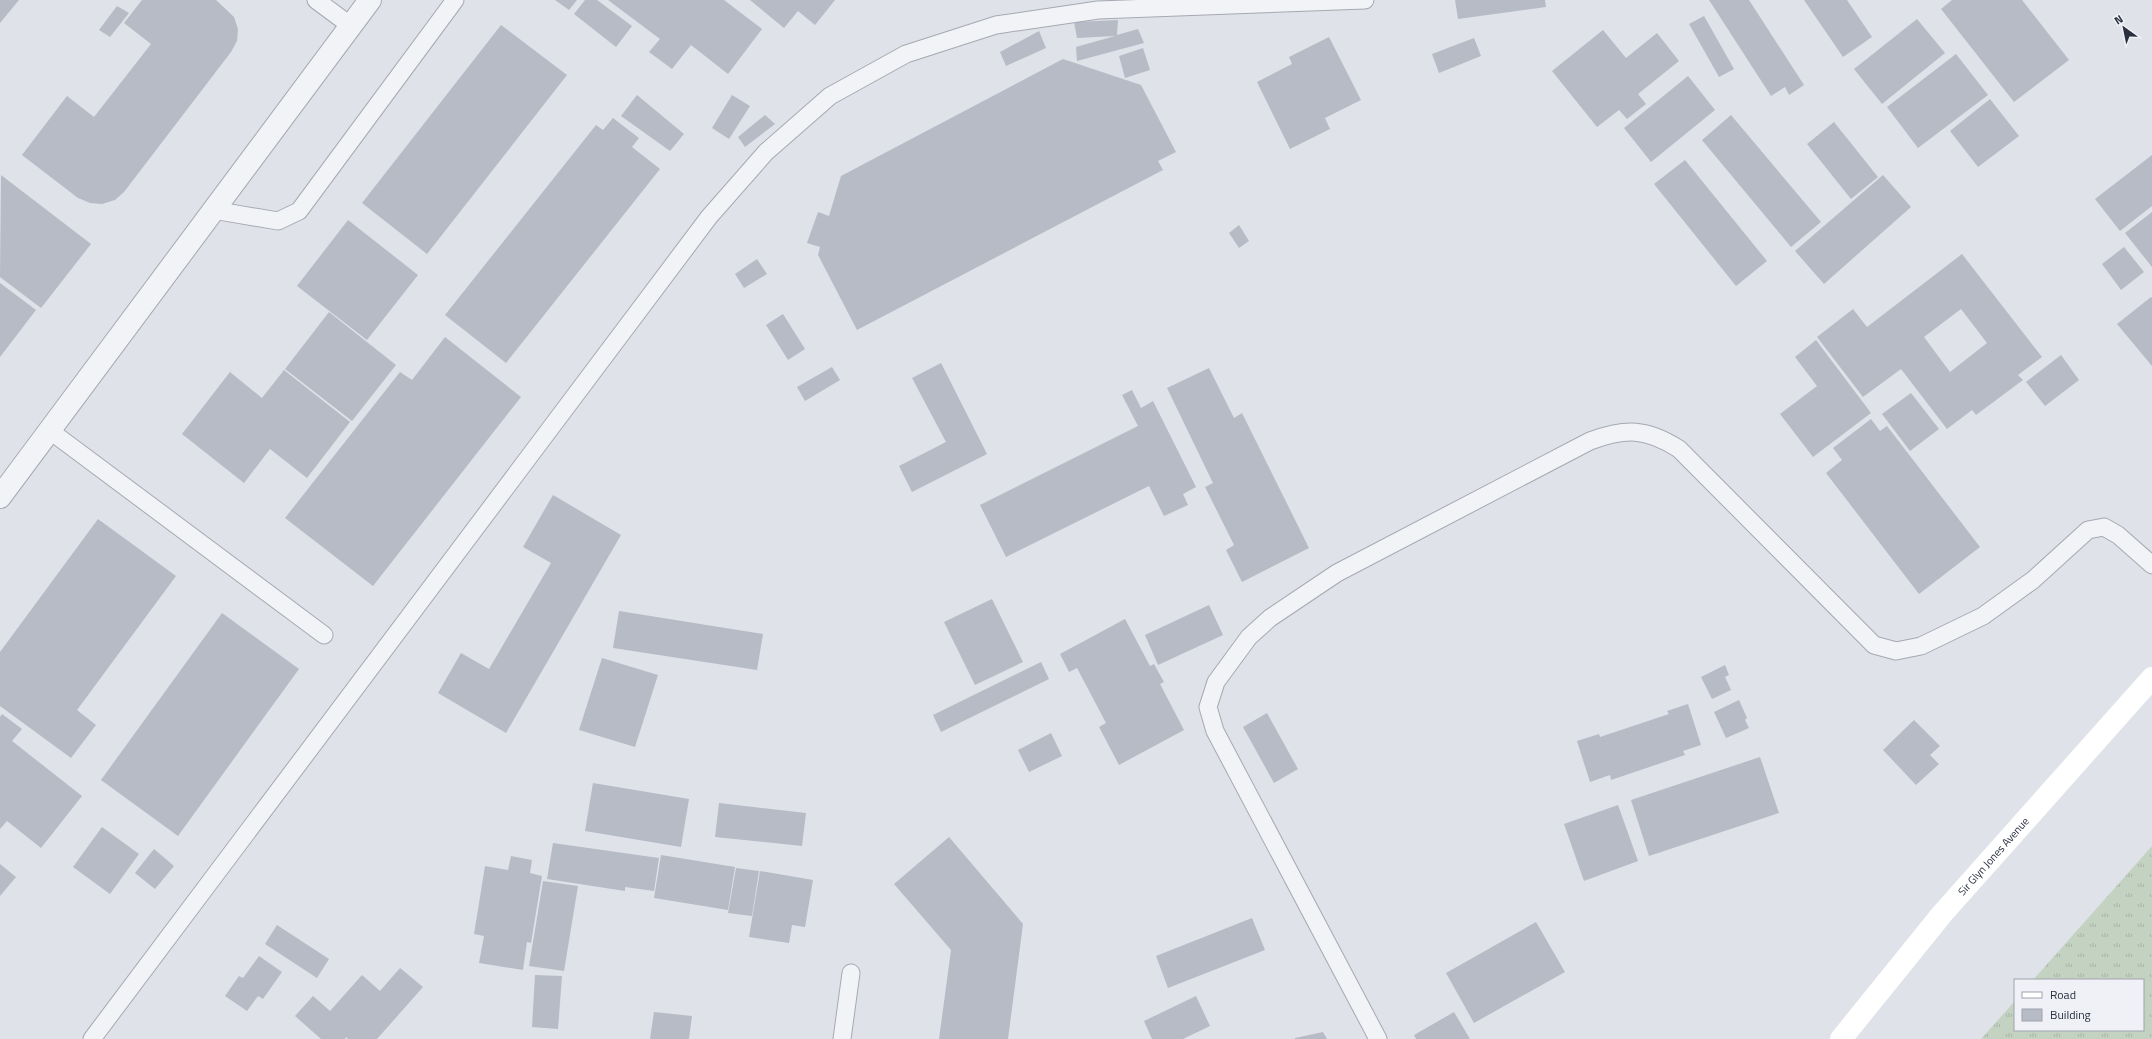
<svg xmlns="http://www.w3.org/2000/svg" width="2152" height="1039" font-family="'Titillium Web',sans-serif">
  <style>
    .grass { fill: url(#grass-tufts) }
    .building { fill: #b7bbc5; fill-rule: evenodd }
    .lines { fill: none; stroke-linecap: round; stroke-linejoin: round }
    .service-casing { stroke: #a5a9b2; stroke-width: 19 }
    .minor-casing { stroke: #a5a9b2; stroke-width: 24 }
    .service { stroke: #f2f3f6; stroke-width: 17 }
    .minor { stroke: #f2f3f6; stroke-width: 22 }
    .secondary { stroke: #fff; stroke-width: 22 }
    .labels { text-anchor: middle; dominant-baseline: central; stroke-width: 3.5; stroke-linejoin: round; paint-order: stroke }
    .street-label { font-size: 11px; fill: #292f3f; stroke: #eff1f6 }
  </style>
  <defs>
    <pattern id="grass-tufts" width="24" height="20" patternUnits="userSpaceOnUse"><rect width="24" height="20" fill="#c3d2c1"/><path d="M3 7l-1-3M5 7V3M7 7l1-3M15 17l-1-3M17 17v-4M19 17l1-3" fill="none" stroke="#a8b5a7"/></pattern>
  </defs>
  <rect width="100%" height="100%" fill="#dfe2e8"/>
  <!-- grass -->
  <polygon class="grass" points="2152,846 2152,1039 1981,1039 2015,1001 2015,1030 2143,1030 2143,980 2033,980"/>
  <!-- building -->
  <g class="building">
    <polygon points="0,0 19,0 0,23"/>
    <polygon points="142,0 216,0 234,17 238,29 237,41 231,52 124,192 115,200 102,204 90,203 78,198 22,155 67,96 94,117 151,44 124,23"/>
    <polygon points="555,0 577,0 569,10"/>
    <polygon points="585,0 597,0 632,26 616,47 574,14"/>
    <polygon points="608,0 724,0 762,29 728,74 691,45 672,69 649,52 660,39"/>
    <polygon points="750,0 835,0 815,25 798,11 784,28"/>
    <polygon points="1455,0 1545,0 1546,7 1458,19"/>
    <polygon points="1709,0 1749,0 1804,85 1789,95 1785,87 1771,96"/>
    <polygon points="1804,0 1847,0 1872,37 1843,57"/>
    <polygon points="1952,0 2022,0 2069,60 2014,102 1941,9"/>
    <polygon points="117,6 129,13 110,37 99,30"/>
    <polygon points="1704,16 1734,69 1719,77 1689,24"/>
    <polygon points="1917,19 1945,53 1882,104 1854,69"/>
    <polygon points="1118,20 1117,35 1138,29 1144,43 1077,61 1076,47 1115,36 1077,38 1074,22"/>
    <polygon points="501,25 567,75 427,254 362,203"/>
    <polygon points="1603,30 1626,58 1657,33 1679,61 1638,94 1646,104 1627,119 1619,110 1597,127 1552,71"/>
    <polygon points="1039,31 1046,48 1006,66 1000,52"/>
    <polygon points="1329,37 1361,100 1325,118 1330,129 1290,149 1257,82 1292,64 1289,57"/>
    <polygon points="1474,38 1481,56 1439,73 1432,54"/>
    <polygon points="1143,48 1150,70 1125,78 1119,56"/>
    <polygon points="1956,54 1988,95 1918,148 1887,107"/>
    <polygon points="1063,59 1141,85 1176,152 1158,161 1163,170 857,330 818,255 820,247 807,243 818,212 829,216 841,176"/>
    <polygon points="1688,76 1715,110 1651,162 1624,128"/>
    <polygon points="637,95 684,134 670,151 621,116"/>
    <polygon points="732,95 750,106 729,139 712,128"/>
    <polygon points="1990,99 2019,136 1978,167 1950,131"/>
    <polygon points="765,115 775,124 745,147 738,137"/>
    <polygon points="1731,115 1821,222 1791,247 1702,140"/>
    <polygon points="613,118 639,138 632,147 660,169 506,363 445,315 596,125 603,130"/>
    <polygon points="1834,122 1878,177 1851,199 1807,144"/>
    <polygon points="2152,155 2152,206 2120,231 2095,199"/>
    <polygon points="1685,160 1767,261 1736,286 1654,184"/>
    <polygon points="1,175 91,244 41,308 0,277"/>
    <polygon points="1883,175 1911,207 1824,284 1795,251"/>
    <polygon points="2152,212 2152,267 2125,233"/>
    <polygon points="348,220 418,275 367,340 297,286"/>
    <polygon points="1239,225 1249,241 1239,248 1229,233"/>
    <polygon points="2124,247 2144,272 2121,290 2102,264"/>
    <path d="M1962 254 2042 357 2018 375 2023 380 1976 415 1972 410 1947 429 1901 369 1863 397 1817 337 1853 309 1867 327ZM1961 309 1987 343 1950 372 1924 337Z"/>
    <polygon points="757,259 767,274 744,288 735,274"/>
    <polygon points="0,283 36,310 0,357"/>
    <polygon points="2151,297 2152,298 2152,366 2117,324"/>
    <polygon points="329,312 396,365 352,421 285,369"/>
    <polygon points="783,314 805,349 788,360 766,325"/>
    <polygon points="445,337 521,397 373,586 285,518 400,372 412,380"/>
    <polygon points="1816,340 1871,413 1813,457 1780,414 1817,386 1795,357"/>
    <polygon points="2061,355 2079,380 2045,406 2026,382"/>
    <polygon points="941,363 987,454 912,492 899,466 946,442 912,378"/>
    <polygon points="832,367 840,380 805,401 797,387"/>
    <polygon points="1209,368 1234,418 1242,413 1309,548 1242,582 1226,550 1234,545 1205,487 1213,483 1167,388"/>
    <polygon points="284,370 350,422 307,478 270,449 244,483 182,434 230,372 262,398"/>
    <polygon points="1132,390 1141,408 1153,401 1196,487 1183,494 1188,505 1164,516 1149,486 1006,557 980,505 1138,426 1122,395"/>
    <polygon points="1911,393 1939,429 1910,451 1882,414"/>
    <polygon points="1871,419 1880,431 1887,426 1980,547 1919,594 1826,473 1842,460 1833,448"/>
    <polygon points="553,495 621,535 506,733 438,693 461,653 489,669 551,563 523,547"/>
    <polygon points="98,519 176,576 77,710 96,725 71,758 0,706 0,652"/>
    <polygon points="992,599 1023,662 975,685 944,622"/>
    <polygon points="1209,605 1223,635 1158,665 1145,635"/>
    <polygon points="619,611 763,634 757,670 613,648"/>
    <polygon points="222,613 299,669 178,836 101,780"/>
    <polygon points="1125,619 1150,666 1154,664 1164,682 1160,684 1184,730 1119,765 1099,727 1106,723 1077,668 1069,672 1060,654"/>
    <polygon points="602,658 658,675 635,747 579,730"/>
    <polygon points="1041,662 1049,679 941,732 933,715"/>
    <polygon points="1725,665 1729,675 1725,677 1731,690 1712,699 1701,677"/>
    <polygon points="1739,700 1747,718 1745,720 1749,728 1726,738 1714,712"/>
    <polygon points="1688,704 1701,745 1683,751 1685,755 1611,780 1610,775 1590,782 1577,741 1599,734 1600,737 1669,714 1667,711"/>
    <polygon points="1267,713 1298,769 1274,783 1243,727"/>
    <polygon points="2,714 22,729 12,741 82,796 41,848 7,821 0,829 0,717"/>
    <polygon points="1914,720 1940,746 1930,755 1939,764 1916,785 1883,750"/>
    <polygon points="1051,733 1062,756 1029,772 1018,750"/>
    <polygon points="1760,757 1779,813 1649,856 1631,800"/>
    <polygon points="593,783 689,799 681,847 585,831"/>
    <polygon points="719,803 806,813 802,846 715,837"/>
    <polygon points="1618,805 1638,861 1584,881 1564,824"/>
    <polygon points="102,827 139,854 110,894 73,867"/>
    <polygon points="949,837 1023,924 1008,1039 939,1039 951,950 894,884"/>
    <polygon points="553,843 659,858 654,891 625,887 625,891 547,879"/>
    <polygon points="154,849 174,866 155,889 135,873"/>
    <polygon points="661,855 735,867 728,910 654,898"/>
    <polygon points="511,856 532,860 530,873 542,876 531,943 527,942 523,970 479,963 484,936 474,934 485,866 508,870"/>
    <polygon points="0,864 16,877 0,896"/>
    <polygon points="736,868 759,871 752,916 728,913"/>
    <polygon points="760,871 813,880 805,927 792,925 789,943 749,937"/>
    <polygon points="543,881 578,886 564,971 529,966"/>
    <polygon points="1252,918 1265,950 1168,988 1156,956"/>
    <polygon points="1536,922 1565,972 1474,1023 1446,973"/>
    <polygon points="277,925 329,959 317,978 265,944"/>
    <polygon points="259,956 282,972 263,999 258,996 247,1011 225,996 239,976 243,978"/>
    <polygon points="400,968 423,987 377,1039 348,1039 346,1037 345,1039 321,1039 295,1016 313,996 330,1011 362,975 380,991"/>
    <polygon points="535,975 562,976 558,1029 532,1027"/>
    <polygon points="1196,996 1210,1026 1183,1039 1152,1039 1144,1021"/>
    <polygon points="654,1012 692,1016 689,1039 650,1039"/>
    <polygon points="1454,1012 1470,1039 1416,1039 1414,1035"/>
    <polygon points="1323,1032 1327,1039 1295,1039 1295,1038"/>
  </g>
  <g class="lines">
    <!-- service casing -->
    <g class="service-casing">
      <g id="service">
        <polyline points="316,0 351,26"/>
        <polyline points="213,210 278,221 299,211 455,0"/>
        <polyline points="49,430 324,635"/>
        <polyline points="92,1039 709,217 766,152 830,96 906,54 996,25 1098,10 1365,0"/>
        <polyline points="842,1039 851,973"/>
        <path d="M1378 1039 1215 731 1208 707 1216 682 1249 637 1270 618 1337 573 1590 441C1626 428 1646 428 1679 449L1874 645 1896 651 1921 646 1983 616 2033 580 2088 530 2104 527 2118 535 2152 565"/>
      </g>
    </g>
    <!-- minor casing -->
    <g class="minor-casing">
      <polyline id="minor" points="0,497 370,0"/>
    </g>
    <!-- service -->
    <use href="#service" class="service"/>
    <!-- minor -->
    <use href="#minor" class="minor"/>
    <!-- secondary -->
    <path class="secondary" id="s1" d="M1841 1039 1942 914 2152 678"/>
  </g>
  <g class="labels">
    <!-- street labels -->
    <g class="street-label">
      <text stroke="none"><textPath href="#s1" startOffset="238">Sir Glyn Jones Avenue</textPath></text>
    </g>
  </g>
  <!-- legend -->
  <rect x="2014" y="979" width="130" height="52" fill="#eff1f6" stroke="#a0a3ad"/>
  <rect x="2022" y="992" width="20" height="6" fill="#ffffff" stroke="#a0a3ad"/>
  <text x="2050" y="999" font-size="12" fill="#292f3f">Road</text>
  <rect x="2022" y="1009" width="20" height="12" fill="#b7bbc5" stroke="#a0a3ad"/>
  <text x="2050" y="1019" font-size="12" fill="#292f3f">Building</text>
  <!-- north arrow -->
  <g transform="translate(2124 28) rotate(327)" stroke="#eff1f6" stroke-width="3" paint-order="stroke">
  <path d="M0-3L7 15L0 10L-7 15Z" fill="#292f3f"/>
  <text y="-6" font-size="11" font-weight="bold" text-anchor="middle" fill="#292f3f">N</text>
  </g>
</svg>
